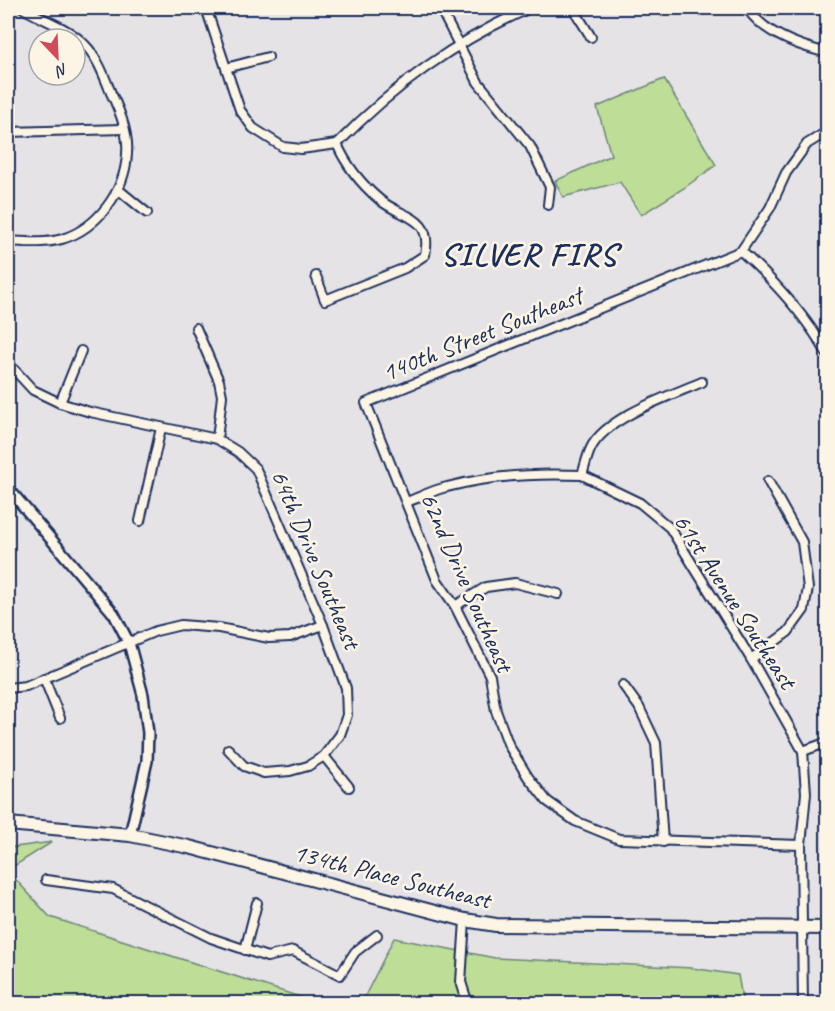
<svg xmlns="http://www.w3.org/2000/svg" width="835" height="1011" font-family="Caveat,sans-serif">
  <style>
    .green { fill: #bedd96; stroke: #6c867a; stroke-width: 1.5 }
    .lines { fill: none; stroke-linecap: round; stroke-linejoin: round }
    .minor-casing { stroke: #1b2f5e; stroke-width: 12 }
    .tertiary-casing { stroke: #1b2f5e; stroke-width: 14 }
    .primary-casing { stroke: #1b2f5e; stroke-width: 16 }
    .minor { stroke: #fcf5e5; stroke-width: 8 }
    .tertiary { stroke: #fcf5e5; stroke-width: 9 }
    .primary { stroke: #fcf5e5; stroke-width: 12 }
    .labels { text-anchor: middle; dominant-baseline: central; stroke-width: 5; stroke-linejoin: round; paint-order: stroke }
    .street-label { font-size: 26px; fill: #1b2f5e; stroke: #fcf5e5 }
    .district-label { font-size: 32px; font-weight: bold; letter-spacing: 1.5px; fill: #1b2f5e; stroke: #fcf5e5 }
  </style>
  <rect width="100%" height="100%" fill="#e5e3e6"/>
  <filter id="ink" filterUnits="userSpaceOnUse"><feTurbulence type="fractalNoise" baseFrequency=".0167" numOctaves="2"/><feDisplacementMap in="SourceGraphic" scale="12" xChannelSelector="R" yChannelSelector="G"/><feConvolveMatrix kernelMatrix="1 2 1 2 8 2 1 2 1" color-interpolation-filters="sRGB"/></filter>
  <g filter="url(#ink)">
    <!-- green -->
    <g class="green">
      <polygon points="664,79 716,165 684,188 641,215 620,182 563,197 555,181 611,155 597,107"/>
      <polygon points="52,842 8,870 8,848"/>
      <polygon points="8,871 50,917 319,1003 8,1003"/>
      <polygon points="394,938 495,958 692,968 738,975 743,1003 361,1004"/>
    </g>
    <g class="lines">
      <!-- minor casing -->
      <g class="minor-casing">
        <g id="minor">
          <polyline points="206,8 240,110 253,128 283,147 301,149 337,144"/>
          <polyline points="440,8 478,82 530,146 550,187 548,205"/>
          <polyline points="573,8 591,37"/>
          <path d="M747 8C764 34 798 46 828 53"/>
          <polyline points="226,68 268,57"/>
          <polyline points="8,132 124,129"/>
          <path d="M337 144C394 86 455 41 530 8"/>
          <polyline points="119,190 147,213"/>
          <path d="M8 241C26 242 44 244 62 239 98 228 125 191 127 154 129 133 120 111 111 93 104 76 98 58 85 45 68 27 44 21 23 8"/>
          <path d="M741 251C774 281 806 316 828 355"/>
          <path d="M316 276 325 300 405 268 425 255C433 215 403 219 380 200 361 184 347 167 337 144"/>
          <polyline points="196,328 219,381 222,396 217,439"/>
          <polyline points="8,363 33,390 60,403 90,412 217,439 238,452 256,469 323,625 346,688 347,715 340,735 324,756 308,766 290,771 264,773 244,766 228,749"/>
          <polyline points="60,403 81,351"/>
          <polyline points="582,475 640,503 670,528 751,659 803,751 806,793 801,845 803,1004"/>
          <path d="M407 502C420 497 433 490 447 487 492 475 536 473 582 475 585 466 587 456 591 448 606 417 672 395 702 382"/>
          <polyline points="140,521 161,428"/>
          <polyline points="455,606 486,587 515,583 558,594"/>
          <polyline points="751,659 788,632 804,610 808,588 802,542 768,481"/>
          <polyline points="44,678 60,718"/>
          <polyline points="623,685 639,707 656,743 663,842"/>
          <polyline points="8,688 26,686 156,631 181,625 219,628 269,638 290,637 323,625"/>
          <polyline points="803,751 828,742"/>
          <polyline points="324,756 349,787"/>
          <polyline points="801,845 619,839 575,821 547,801 528,777 509,746 496,711 490,676 455,606 437,580 366,403 741,251 770,208 786,173 807,144 828,131"/>
          <polyline points="46,880 113,889 211,938 267,957 293,951 340,975 355,952 377,935"/>
          <polyline points="465,920 461,982 468,1004"/>
          <polyline points="245,950 257,903"/>
        </g>
      </g>
      <!-- tertiary casing -->
      <g class="tertiary-casing">
        <polyline id="tertiary" points="8,488 114,614 129,643 143,695 148,733 147,761 130,835"/>
      </g>
      <!-- primary casing -->
      <g class="primary-casing">
        <polyline id="primary" points="8,824 130,835 189,847 465,920 496,925 828,928"/>
      </g>
      <!-- minor -->
      <use href="#minor" class="minor"/>
      <!-- tertiary -->
      <use href="#tertiary" class="tertiary"/>
      <!-- primary -->
      <use href="#primary" class="primary"/>
    </g>
  </g>
  <g class="labels">
    <!-- street labels -->
    <g class="street-label">
      <text transform="translate(482 334) rotate(-22)">140th Street Southeast</text>
      <text transform="translate(316 559) rotate(67)">64th Drive Southeast</text>
      <text transform="translate(467 582) rotate(66)">62nd Drive Southeast</text>
      <text transform="translate(735 601) rotate(57)">61st Avenue Southeast</text>
      <text transform="translate(392 876) rotate(14)">134th Place Southeast</text>
    </g>
    <!-- district labels -->
    <g class="district-label">
      <text x="529" y="254">SILVER FIRS</text>
    </g>
  </g>
  <!-- margin -->
  <rect width="835" height="1011" fill="none" stroke="#fcf5e5" stroke-width="30"/>
  <rect x="15" y="15" width="805" height="981" fill="none" stroke="#1b2f5e" stroke-width="2" filter="url(#ink)"/>
  <!-- north arrow -->
  <g transform="translate(57 57) rotate(157)"><circle r="28" fill="#fcf5e5" stroke="#a2a6af" stroke-width="1.5"/>
  <path d="M0-4.5L10 22L0 15L-10 22Z" fill="#d1495b"/>
  <text y="-9" font-size="16" font-weight="bold" text-anchor="middle" fill="#1b2f5e">N</text>
  </g>
</svg>
